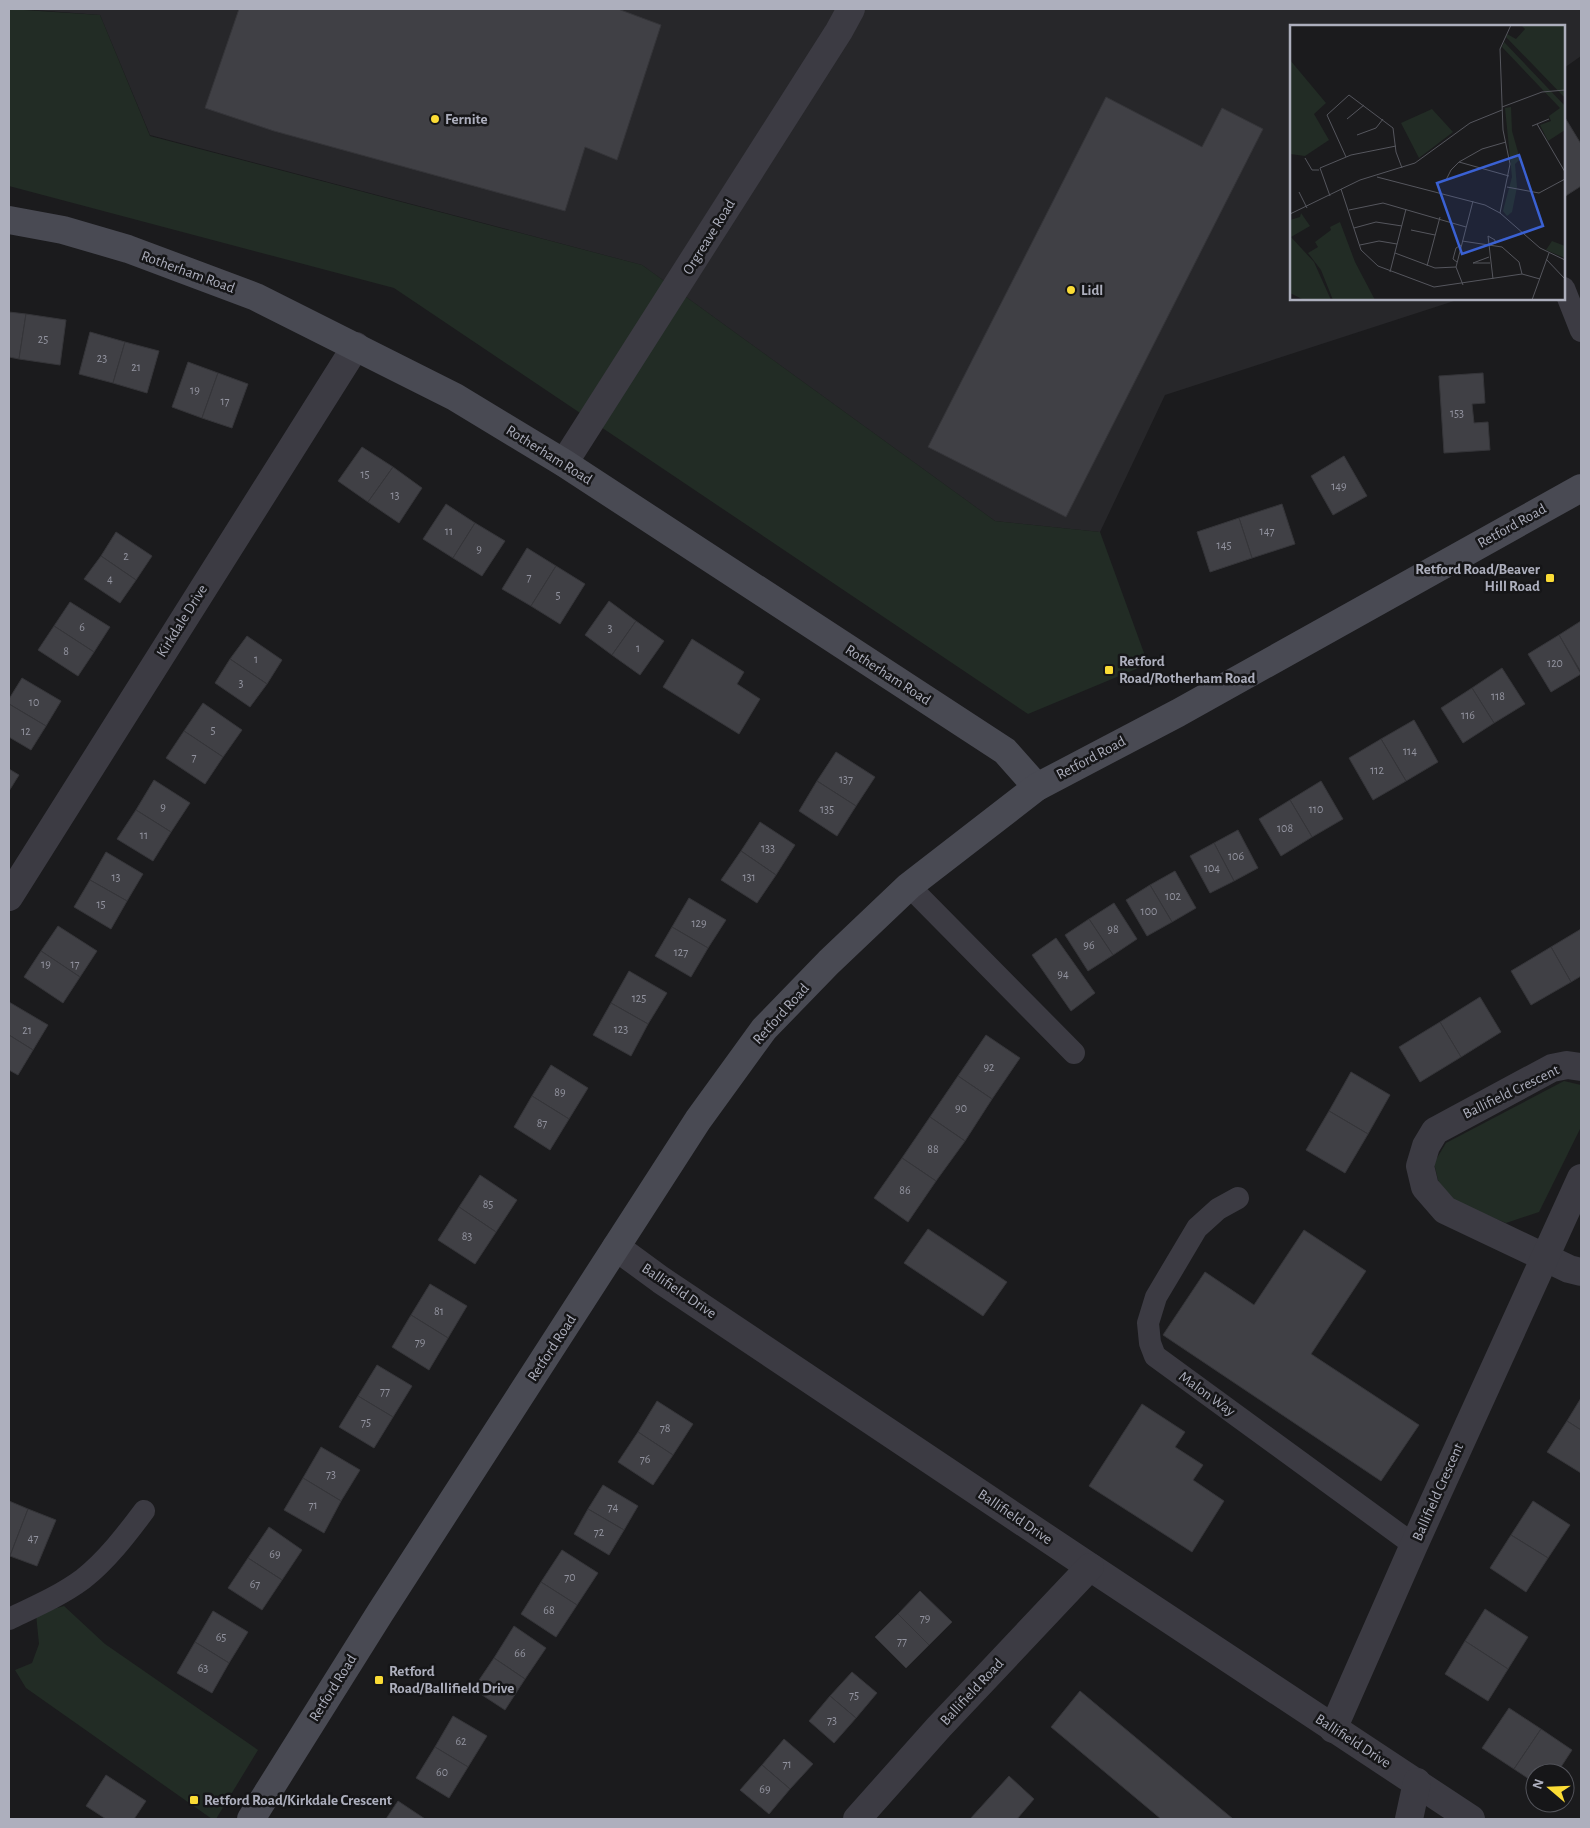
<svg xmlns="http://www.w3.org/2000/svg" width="1590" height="1828" font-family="'Alegreya Sans',sans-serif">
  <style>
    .built { fill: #27272a }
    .green { fill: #222c25 }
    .building { fill: #404045; stroke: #353539 }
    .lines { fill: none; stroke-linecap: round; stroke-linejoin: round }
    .lane { stroke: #3c3b43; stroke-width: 22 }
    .street { stroke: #3c3b43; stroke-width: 28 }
    .secondary { stroke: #494a53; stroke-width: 28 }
    .poi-dot { fill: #fbdc35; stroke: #161618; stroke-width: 2 }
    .labels { text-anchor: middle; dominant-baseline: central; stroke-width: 5; stroke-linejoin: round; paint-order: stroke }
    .number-label { font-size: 12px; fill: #92939f }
    .poi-label { font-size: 15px; font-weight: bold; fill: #adafbd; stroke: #161618; text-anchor: start }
    .street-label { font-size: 15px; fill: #adafbd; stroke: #161618 }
    .inset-road { fill: none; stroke: #55565d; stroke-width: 1 }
    .view { fill: #3a61d3; fill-opacity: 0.15; stroke: #3a61d3; stroke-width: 2.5 }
    .inset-edge { fill: none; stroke: #adafbd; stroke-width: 2.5 }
  </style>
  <rect width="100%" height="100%" fill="#1b1b1d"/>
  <!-- built -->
  <polygon class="built" points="21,9 1581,9 1581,56 1564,68 1564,26 1291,26 1291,299 1452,299 1454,301 1165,395 1100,532 995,521 642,265 150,135 100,15"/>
  <!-- green -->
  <g class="green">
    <polygon points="9,9 100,15 150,136 642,265 995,521 1100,532 1148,664 1028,714 394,288 9,186"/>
    <polygon points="1564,1081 1581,1085 1581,1127 1539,1212 1506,1223 1448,1199 1438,1180 1434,1163 1446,1143"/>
    <polygon points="64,1606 105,1644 258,1750 216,1819 212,1819 26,1688 15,1670 32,1663 39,1644 36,1614"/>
  </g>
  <!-- building -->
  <g class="building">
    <polygon points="239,9 618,9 661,25 617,160 585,147 565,211 274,131 205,108"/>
    <polygon points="1106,97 1202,147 1222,108 1263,129 1066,517 928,447"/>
    <polygon points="1564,116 1581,144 1581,186 1564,197"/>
    <polygon points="9,312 26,314 19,359 9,357"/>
    <polygon points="26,314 66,320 60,365 19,359"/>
    <polygon points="90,332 125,342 113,383 79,374"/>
    <polygon points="125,342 159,351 147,393 113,383"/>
    <polygon points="188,362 218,373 202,418 172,407"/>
    <polygon points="218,373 248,384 232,428 202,418"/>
    <polygon points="1483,373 1485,403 1472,404 1474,423 1488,422 1490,450 1444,453 1439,376"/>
    <polygon points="362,447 393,467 368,502 338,481"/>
    <polygon points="1344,456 1367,496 1333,515 1311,476"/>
    <polygon points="393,467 422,488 399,523 368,502"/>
    <polygon points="446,504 475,523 453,558 423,539"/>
    <polygon points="1282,504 1295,544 1252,558 1239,518"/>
    <polygon points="1239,518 1252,558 1210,572 1197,532"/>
    <polygon points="475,523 505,541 482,576 453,558"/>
    <polygon points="116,532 152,556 136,580 101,556"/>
    <polygon points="527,548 556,566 531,606 502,589"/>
    <polygon points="101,556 136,580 120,603 84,579"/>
    <polygon points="556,566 585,584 560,624 531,606"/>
    <polygon points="609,601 636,621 612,655 585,635"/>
    <polygon points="70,602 110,627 94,652 54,626"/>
    <polygon points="636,621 664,641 640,675 612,655"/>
    <polygon points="1581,621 1581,672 1559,635"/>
    <polygon points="54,626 94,652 78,676 38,650"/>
    <polygon points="1559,635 1581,674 1551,692 1528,654"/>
    <polygon points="247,636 282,660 267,684 230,659"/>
    <polygon points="692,639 744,672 737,684 760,699 739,734 663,687"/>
    <polygon points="230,659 267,684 250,707 215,683"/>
    <polygon points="1502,668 1525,704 1494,723 1472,688"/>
    <polygon points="22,678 61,701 46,726 9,704 9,699"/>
    <polygon points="1472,688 1494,723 1463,743 1441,708"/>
    <polygon points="203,703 242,730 223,757 184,731"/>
    <polygon points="9,704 46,726 31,750 9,737"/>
    <polygon points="1414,720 1438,762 1406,781 1381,739"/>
    <polygon points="184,731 223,757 205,784 166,758"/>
    <polygon points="1381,739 1406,781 1373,800 1349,758"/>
    <polygon points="836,752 875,777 856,806 817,781"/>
    <polygon points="9,769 19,775 9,791"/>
    <polygon points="154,780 190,803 171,832 136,810"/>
    <polygon points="817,781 856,806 837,836 799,811"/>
    <polygon points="1321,781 1343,819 1312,837 1290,800"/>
    <polygon points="1290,800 1312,837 1281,856 1259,819"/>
    <polygon points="136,810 171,832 153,861 117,839"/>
    <polygon points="760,822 795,845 776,875 741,851"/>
    <polygon points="1238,830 1258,868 1234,881 1214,843"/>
    <polygon points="1214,843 1234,881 1210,893 1190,856"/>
    <polygon points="741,851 776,875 757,903 721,880"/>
    <polygon points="106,852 143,874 127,901 90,880"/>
    <polygon points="1175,871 1196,908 1172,922 1150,885"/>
    <polygon points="90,880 127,901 111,929 74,907"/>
    <polygon points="1150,885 1172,922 1147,936 1126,900"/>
    <polygon points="689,898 726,920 708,948 672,927"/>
    <polygon points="1114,903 1137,939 1113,955 1089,919"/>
    <polygon points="1089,919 1113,955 1088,971 1065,935"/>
    <polygon points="58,926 97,951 80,977 41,951"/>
    <polygon points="672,927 708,948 691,977 655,956"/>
    <polygon points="1581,929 1581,976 1571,982 1551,947"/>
    <polygon points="1056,938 1095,993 1071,1011 1032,955"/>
    <polygon points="1551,947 1571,982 1531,1005 1511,971"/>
    <polygon points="41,951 80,977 63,1003 24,977"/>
    <polygon points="629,971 667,993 648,1024 611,1003"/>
    <polygon points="1480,997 1501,1032 1461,1057 1440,1022"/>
    <polygon points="9,1002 48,1025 33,1050 9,1035"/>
    <polygon points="611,1003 648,1024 631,1056 593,1035"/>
    <polygon points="1440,1022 1461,1057 1420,1082 1399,1047"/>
    <polygon points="9,1035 33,1050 18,1075 9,1070"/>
    <polygon points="986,1035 1020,1058 992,1099 958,1076"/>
    <polygon points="551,1065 588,1088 569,1119 532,1096"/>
    <polygon points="1351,1072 1390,1095 1368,1134 1329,1111"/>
    <polygon points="958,1076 992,1099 965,1141 930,1117"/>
    <polygon points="532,1096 569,1119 550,1150 514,1127"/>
    <polygon points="1329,1111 1368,1134 1345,1173 1306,1150"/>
    <polygon points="930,1117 965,1141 936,1181 902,1158"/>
    <polygon points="902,1158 936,1181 908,1222 874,1198"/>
    <polygon points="480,1175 517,1200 496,1232 459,1207"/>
    <polygon points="459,1207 496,1232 475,1264 438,1240"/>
    <polygon points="928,1229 1007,1282 983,1316 904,1263"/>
    <polygon points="1304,1230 1366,1271 1311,1354 1419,1425 1381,1481 1163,1335 1205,1272 1254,1305"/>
    <polygon points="430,1284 467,1306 448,1338 411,1315"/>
    <polygon points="411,1315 448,1338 429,1370 392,1347"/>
    <polygon points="377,1365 412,1386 393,1417 358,1396"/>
    <polygon points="358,1396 393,1417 374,1448 339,1427"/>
    <polygon points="1581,1398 1581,1430 1567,1421"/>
    <polygon points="657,1401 693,1424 673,1455 638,1432"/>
    <polygon points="1142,1404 1185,1432 1175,1447 1203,1465 1193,1480 1224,1501 1192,1552 1089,1486"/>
    <polygon points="1567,1421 1581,1430 1581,1473 1547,1452"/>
    <polygon points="638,1432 673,1455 653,1485 618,1462"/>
    <polygon points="321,1447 360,1470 341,1501 303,1478"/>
    <polygon points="303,1478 341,1501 324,1533 284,1510"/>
    <polygon points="603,1485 638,1506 624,1530 588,1509"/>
    <polygon points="9,1501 28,1509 10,1556 9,1555"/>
    <polygon points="1533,1501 1570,1525 1548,1558 1511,1535"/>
    <polygon points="28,1509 56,1520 37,1566 10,1556"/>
    <polygon points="588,1509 624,1530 609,1555 574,1534"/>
    <polygon points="269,1527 302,1550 282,1580 248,1558"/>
    <polygon points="1511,1535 1548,1558 1526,1592 1490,1568"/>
    <polygon points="562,1550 598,1573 577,1605 541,1582"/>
    <polygon points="248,1558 282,1580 262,1610 228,1588"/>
    <polygon points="541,1582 577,1605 556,1637 521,1614"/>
    <polygon points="920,1591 952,1622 929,1645 898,1614"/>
    <polygon points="1485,1609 1528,1637 1508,1669 1465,1641"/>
    <polygon points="213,1611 248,1632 229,1663 195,1642"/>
    <polygon points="898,1614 929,1645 906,1668 875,1637"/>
    <polygon points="514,1626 546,1648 525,1679 494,1658"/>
    <polygon points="1465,1641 1508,1669 1488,1701 1445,1674"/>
    <polygon points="195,1642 229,1663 212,1693 177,1673"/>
    <polygon points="494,1658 525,1679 505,1710 473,1689"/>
    <polygon points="852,1672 877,1693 856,1718 830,1696"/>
    <polygon points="1080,1691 1233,1819 1161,1819 1051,1727"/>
    <polygon points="830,1696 856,1718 834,1743 809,1721"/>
    <polygon points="1509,1708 1541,1729 1514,1769 1482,1748"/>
    <polygon points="453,1716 487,1736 468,1767 435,1747"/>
    <polygon points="1541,1729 1572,1750 1557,1773 1535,1773 1535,1783 1514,1769"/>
    <polygon points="784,1739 813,1764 790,1789 762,1765"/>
    <polygon points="435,1747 468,1767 449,1798 416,1778"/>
    <polygon points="762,1765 790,1789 769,1814 740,1790"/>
    <polygon points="106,1775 146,1801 134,1819 106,1819 86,1806"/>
    <polygon points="1009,1776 1034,1799 1017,1819 970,1819"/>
    <polygon points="398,1801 425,1819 386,1819"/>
  </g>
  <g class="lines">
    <!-- lane -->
    <g class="lane">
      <polyline points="1564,288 1581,331"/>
      <polyline points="909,886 1074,1053"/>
      <polyline points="1238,1198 1218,1209 1197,1228 1156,1297 1148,1323 1150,1343 1155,1356 1414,1545"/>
      <path d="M9 1619C34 1607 60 1596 83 1579 107 1560 126 1535 144 1511"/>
    </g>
    <!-- street -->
    <g class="street">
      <polyline points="564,463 839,31 851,9"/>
      <polyline points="9,897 356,346"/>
      <polyline points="1581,1067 1567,1065 1552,1068 1435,1131 1426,1146 1420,1166 1425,1187 1445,1210 1569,1269 1581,1272"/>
      <polyline points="616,1247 661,1280 1090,1567 1471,1819"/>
      <polyline points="1333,1729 1414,1545 1581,1178"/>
      <polyline points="857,1819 939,1727 1090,1567"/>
      <polyline points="1409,1819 1417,1782"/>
    </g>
    <!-- secondary -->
    <g class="secondary">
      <polyline points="9,220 63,230 128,249 256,297 455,397 564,463 1005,751 1037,787"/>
      <polyline points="251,1819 380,1613 698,1120 764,1029 829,962 909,886 1037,787 1178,713 1581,488"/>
    </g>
  </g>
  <!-- markers -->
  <g class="poi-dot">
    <circle cx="435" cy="119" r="5"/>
    <circle cx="1071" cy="290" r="5"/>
    <rect x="1545" y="573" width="10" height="10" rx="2.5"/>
    <rect x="1104" y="665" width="10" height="10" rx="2.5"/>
    <rect x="374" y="1675" width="10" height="10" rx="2.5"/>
    <rect x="189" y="1795" width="10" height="10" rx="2.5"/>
  </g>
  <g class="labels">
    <!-- number labels -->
    <g class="number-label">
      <text x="43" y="339">25</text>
      <text x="102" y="358">23</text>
      <text x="136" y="367">21</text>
      <text x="195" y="390">19</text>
      <text x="225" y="401">17</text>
      <text x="1457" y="413">153</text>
      <text x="365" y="474">15</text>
      <text x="1339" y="486">149</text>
      <text x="395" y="495">13</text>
      <text x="449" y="531">11</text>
      <text x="1267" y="531">147</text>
      <text x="1224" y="545">145</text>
      <text x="479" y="549">9</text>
      <text x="126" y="556">2</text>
      <text x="529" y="577">7</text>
      <text x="110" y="579">4</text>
      <text x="558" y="595">5</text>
      <text x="82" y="627">6</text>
      <text x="610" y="628">3</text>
      <text x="638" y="648">1</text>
      <text x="66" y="651">8</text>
      <text x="256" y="659">1</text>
      <text x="1555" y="663">120</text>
      <text x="241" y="683">3</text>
      <text x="1498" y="696">118</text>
      <text x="34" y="702">10</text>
      <text x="1468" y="715">116</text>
      <text x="213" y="730">5</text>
      <text x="26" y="731">12</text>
      <text x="1410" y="751">114</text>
      <text x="194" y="757">7</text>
      <text x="1377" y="770">112</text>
      <text x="846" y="779">137</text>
      <text x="163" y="807">9</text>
      <text x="827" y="809">135</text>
      <text x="1316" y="809">110</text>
      <text x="1285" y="828">108</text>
      <text x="144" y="835">11</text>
      <text x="768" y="848">133</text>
      <text x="1236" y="856">106</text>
      <text x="1212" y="868">104</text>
      <text x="116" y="877">13</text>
      <text x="749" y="877">131</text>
      <text x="1173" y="896">102</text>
      <text x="101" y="904">15</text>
      <text x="1149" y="911">100</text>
      <text x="699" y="923">129</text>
      <text x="1113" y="929">98</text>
      <text x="1089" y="945">96</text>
      <text x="681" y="952">127</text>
      <text x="46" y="964">19</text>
      <text x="75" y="964">17</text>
      <text x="1063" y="974">94</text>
      <text x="639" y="998">125</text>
      <text x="621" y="1029">123</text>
      <text x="27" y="1030">21</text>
      <text x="989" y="1067">92</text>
      <text x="560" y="1092">89</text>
      <text x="961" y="1108">90</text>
      <text x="542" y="1123">87</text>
      <text x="933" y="1149">88</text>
      <text x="905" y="1190">86</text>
      <text x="488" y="1204">85</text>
      <text x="467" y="1236">83</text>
      <text x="439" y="1311">81</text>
      <text x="420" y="1342">79</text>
      <text x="385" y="1391">77</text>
      <text x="366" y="1422">75</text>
      <text x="665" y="1428">78</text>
      <text x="645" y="1459">76</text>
      <text x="331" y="1474">73</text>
      <text x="313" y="1505">71</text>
      <text x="613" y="1507">74</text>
      <text x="599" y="1532">72</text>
      <text x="33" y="1538">47</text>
      <text x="275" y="1554">69</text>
      <text x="570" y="1577">70</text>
      <text x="255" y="1584">67</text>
      <text x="549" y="1610">68</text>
      <text x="925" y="1618">79</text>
      <text x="221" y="1637">65</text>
      <text x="902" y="1641">77</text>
      <text x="520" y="1653">66</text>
      <text x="203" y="1668">63</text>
      <text x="854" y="1695">75</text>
      <text x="832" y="1720">73</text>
      <text x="461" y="1741">62</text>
      <text x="787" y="1764">71</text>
      <text x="442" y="1772">60</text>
      <text x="765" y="1789">69</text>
    </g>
    <!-- poi labels -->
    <g class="poi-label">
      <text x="445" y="119">Fernite</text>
      <text x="1081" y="290">Lidl</text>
      <text x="1540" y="569" text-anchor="end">Retford Road/Beaver<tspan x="1540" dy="17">Hill Road</tspan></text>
      <text x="1119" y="661">Retford<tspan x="1119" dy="17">Road/Rotherham Road</tspan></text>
      <text x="389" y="1671">Retford<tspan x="389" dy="17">Road/Ballifield Drive</tspan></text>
      <text x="204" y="1800">Retford Road/Kirkdale Crescent</text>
    </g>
    <!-- street labels -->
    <g class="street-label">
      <text transform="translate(709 237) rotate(-58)">Orgreave Road</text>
      <text transform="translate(188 272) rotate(20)">Rotherham Road</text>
      <text transform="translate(549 455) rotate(32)">Rotherham Road</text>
      <text transform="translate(1512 526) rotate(-29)">Retford Road</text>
      <text transform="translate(182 621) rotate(-58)">Kirkdale Drive</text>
      <text transform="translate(888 675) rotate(33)">Rotherham Road</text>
      <text transform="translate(1091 758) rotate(-28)">Retford Road</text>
      <text transform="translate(781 1014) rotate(-48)">Retford Road</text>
      <text transform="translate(1511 1092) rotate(-26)">Ballifield Crescent</text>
      <text transform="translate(679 1291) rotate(34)">Ballifield Drive</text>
      <text transform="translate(552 1348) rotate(-57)">Retford Road</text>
      <text transform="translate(1207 1394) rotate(36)">Malon Way</text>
      <text transform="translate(1438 1492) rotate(-66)">Ballifield Crescent</text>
      <text transform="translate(1015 1517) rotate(34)">Ballifield Drive</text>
      <text transform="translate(333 1688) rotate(-58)">Retford Road</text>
      <text transform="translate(972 1692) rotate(-47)">Ballifield Road</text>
      <text transform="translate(1353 1741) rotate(33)">Ballifield Drive</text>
    </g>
  </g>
  <!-- overview -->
  <g transform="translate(1290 25)">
    <rect width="275" height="275" fill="#1b1b1d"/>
    <path d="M231 0H275V73L216 12 217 9 226 14 235 4ZM214 17 275 81V105L258 116 250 100 261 96 259 91 270 83 212 22ZM0 35 36 78 24 89 39 115 15 131 0 129ZM221 82 222 106 230 134 225 139 227 162 222 187 217 191 213 186 222 152 215 83ZM142 84 163 107 129 133 111 98ZM11 188 20 201 1 212 24 237 41 275H14L0 268V195L10 192ZM50 197 65 237 85 275H43L31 245 18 228 28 222 25 217 41 205 40 202ZM262 216 275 221V233L256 225Z" fill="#222c25"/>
    <path class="inset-road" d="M212 82 252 67 275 65M57 94 74 80M247 99 275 147M242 101 259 94M67 110 86 103 93 94M56 132 37 90 59 70 103 103 106 127 112 143M15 133 22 145H29M169 137 219 151M87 152 195 180 210 188 250 223 275 235M156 155 161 145 169 137 192 124 216 117M217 162 249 168 275 154M51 164 71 225 88 241 144 262 232 249 250 254M9 167 17 183M40 171 30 143 61 130 106 121M59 185 93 178 176 202M210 188 220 139 213 105 210 24 221 0M0 189 70 155 125 138 180 98 212 85M64 203 86 197 112 201M121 205 145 210M172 216 212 222 229 237 232 249M70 220 89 216 107 219M105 228 145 243 166 242M199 232 183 238H200M256 234 275 254M167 237 163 234 166 223 171 220M137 241 150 192M166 242 183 176M166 242 173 260M100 247 116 184M203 254 198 211 205 215V219M242 275 259 228"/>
    <path class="view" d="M229 130 253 201 172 229 147 158Z"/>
    <rect width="275" height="275" class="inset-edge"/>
  </g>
  <!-- border -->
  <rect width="1590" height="1828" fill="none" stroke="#adafbd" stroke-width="20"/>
  <!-- north arrow -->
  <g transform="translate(1550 1788) rotate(289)"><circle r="24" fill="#161618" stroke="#52535a"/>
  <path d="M0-4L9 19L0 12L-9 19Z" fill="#fbdc35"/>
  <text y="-8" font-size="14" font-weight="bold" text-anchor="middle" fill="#adafbd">N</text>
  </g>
</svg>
